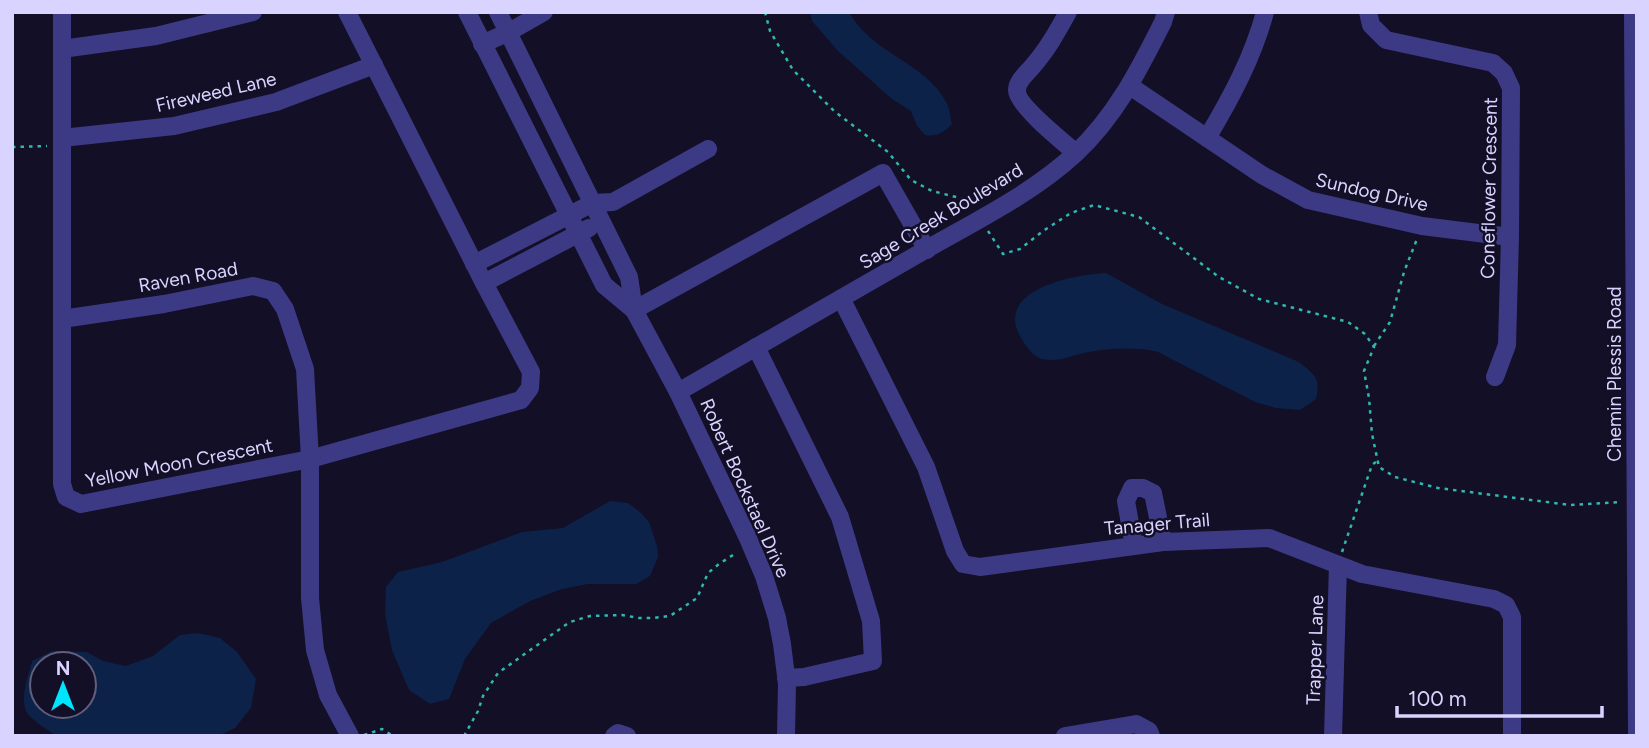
<svg xmlns="http://www.w3.org/2000/svg" width="1649" height="748" font-family="Figtree,sans-serif">
  <style>
    .water { fill: #0c2248; fill-rule: evenodd }
    .lines { fill: none; stroke-linecap: round; stroke-linejoin: round }
    .path { stroke: #2fb8b0; stroke-width: 2.5; stroke-dasharray: 3.5 5; stroke-linecap: butt }
    .minor { stroke: #3d3a85; stroke-width: 18 }
    .labels { text-anchor: middle; dominant-baseline: central; stroke-width: 5; stroke-linejoin: round; paint-order: stroke }
    .street-label { font-size: 19px; fill: #d9d4ff; stroke: #130f26 }
  </style>
  <rect width="100%" height="100%" fill="#130f26"/>
  <!-- water -->
  <g class="water">
    <path d="M810 12H849C871 53 925 62 946 102 950 108 950 117 952 124 943 133 937 137 925 135L917 126 911 111 892 99 838 51 812 21Z"/>
    <path d="M1106 273 1162 304 1299 362C1315 375 1321 378 1316 399L1300 410 1276 408 1255 402 1158 352C1136 347 1111 348 1089 352 1072 355 1058 363 1042 359 1032 356 1025 345 1020 336 994 289 1077 274 1106 273Z"/>
    <polygon points="610,501 628,503 640,512 649,522 657,546 658,557 650,576 636,584 588,584 562,589 530,601 491,623 465,659 449,699 430,704 409,690 392,650 385,614 386,587 398,572 442,562 522,532 563,528"/>
    <path d="M198 633 220 638 237 652 256 679 251 708 235 728 218 736H57C49 731 30 719 26 711 20 696 29 675 32 661L52 651 87 652 103 661 126 666 153 656 180 635ZM42 664H84V706H42Z"/>
  </g>
  <g class="lines">
    <!-- path -->
    <g class="path">
      <polyline points="765,12 770,31 793,70 834,111 888,152 911,180 932,191 968,200 972,205"/>
      <polyline points="12,147 47,146"/>
      <polyline points="988,231 1003,254 1020,249 1043,231 1071,213 1094,205 1139,217 1219,277 1259,299 1348,322 1365,334 1374,347 1364,371 1369,398 1372,434 1379,467 1395,477 1438,488 1570,505 1621,502"/>
      <polyline points="1374,346 1390,322 1404,272 1417,239"/>
      <polyline points="1342,552 1372,465 1377,461"/>
      <polyline points="364,735 382,729 393,736"/>
      <polyline points="464,736 478,711 483,696 498,673 557,631 570,622 590,616 622,615 639,618 652,618 670,616 697,598 708,573 719,564 733,555"/>
    </g>
    <!-- minor -->
    <g class="minor">
      <polyline points="62,12 62,484 66,497 81,504 310,459 521,400 530,388 531,372 484,283 347,12"/>
      <polyline points="467,12 604,285 634,310"/>
      <polyline points="498,12 629,277 634,310 678,392 747,536 764,576 777,618 782,644 787,684 786,736"/>
      <path d="M1068 12C1057 32 1047 50 1032 67 1027 73 1017 81 1017 90 1016 104 1063 142 1076 153"/>
      <polyline points="1368,12 1371,25 1386,40 1493,63 1504,73 1511,88 1510,237 1507,345 1495,377"/>
      <polyline points="1633,12 1637,736"/>
      <polyline points="482,44 509,32 544,12"/>
      <polyline points="62,49 156,36 253,12"/>
      <polyline points="1130,86 1262,175 1308,200 1422,226 1510,237"/>
      <polyline points="62,138 174,126 276,102 374,65"/>
      <path d="M1207 138C1231 98 1253 57 1265 12"/>
      <polyline points="474,264 593,203 613,202 708,149"/>
      <polyline points="484,283 589,228"/>
      <polyline points="842,300 926,467 955,551 963,564 980,567 1163,542 1269,538 1362,574 1494,599 1506,605 1512,617 1512,736"/>
      <polyline points="634,310 883,173 927,250"/>
      <polyline points="62,319 164,304 253,286 273,291 285,309 305,369 310,459 310,598 315,650 328,695 350,736"/>
      <polyline points="756,347 840,517 871,621 873,661 804,677 786,678"/>
      <path d="M678 392C761 344 844 297 927 249 978 220 1031 194 1075 154 1115 117 1139 70 1163 22L1166 12"/>
      <polyline points="1134,546 1126,501 1132,488 1143,488 1153,493 1163,542"/>
      <polyline points="614,736 618,733 627,736"/>
      <polyline points="1065,736 1136,724 1149,731 1151,736"/>
      <polyline points="1333,736 1338,565"/>
    </g>
  </g>
  <g class="labels">
    <!-- street labels -->
    <g class="street-label">
      <text transform="translate(216 92) rotate(-13)">Fireweed Lane</text>
      <text transform="translate(1489 188) rotate(-89)">Coneflower Crescent</text>
      <text transform="translate(1372 192) rotate(13)">Sundog Drive</text>
      <text transform="translate(941 216) rotate(-31)">Sage Creek Boulevard</text>
      <text transform="translate(188 277) rotate(-10)">Raven Road</text>
      <text transform="translate(1614 374) rotate(-90)">Chemin Plessis Road</text>
      <text transform="translate(179 463) rotate(-11)">Yellow Moon Crescent</text>
      <text transform="translate(745 488) rotate(66)">Robert Bockstael Drive</text>
      <text transform="translate(1157 524) rotate(-5)">Tanager Trail</text>
      <text transform="translate(1315 650) rotate(-88)">Trapper Lane</text>
    </g>
  </g>
  <!-- border -->
  <rect width="1649" height="748" fill="none" stroke="#d9d4ff" stroke-width="28"/>
  <!-- north arrow -->
  <g transform="translate(63 685)"><circle r="33" fill="#130f26" stroke="#625e7d" stroke-width="2"/>
  <path d="M0-5L12 26L0 18L-12 26Z" fill="#00e5ff"/>
  <text y="-10" font-size="19" font-weight="bold" text-anchor="middle" fill="#d9d4ff">N</text>
  </g>
  <!-- scale -->
  <path d="M1397 706v10h205v-10" fill="none" stroke="#d9d4ff" stroke-width="3.5"/>
  <text x="1408" y="706" font-size="21" fill="#d9d4ff" stroke="#130f26" stroke-width="5" paint-order="stroke">100 m</text>
</svg>
